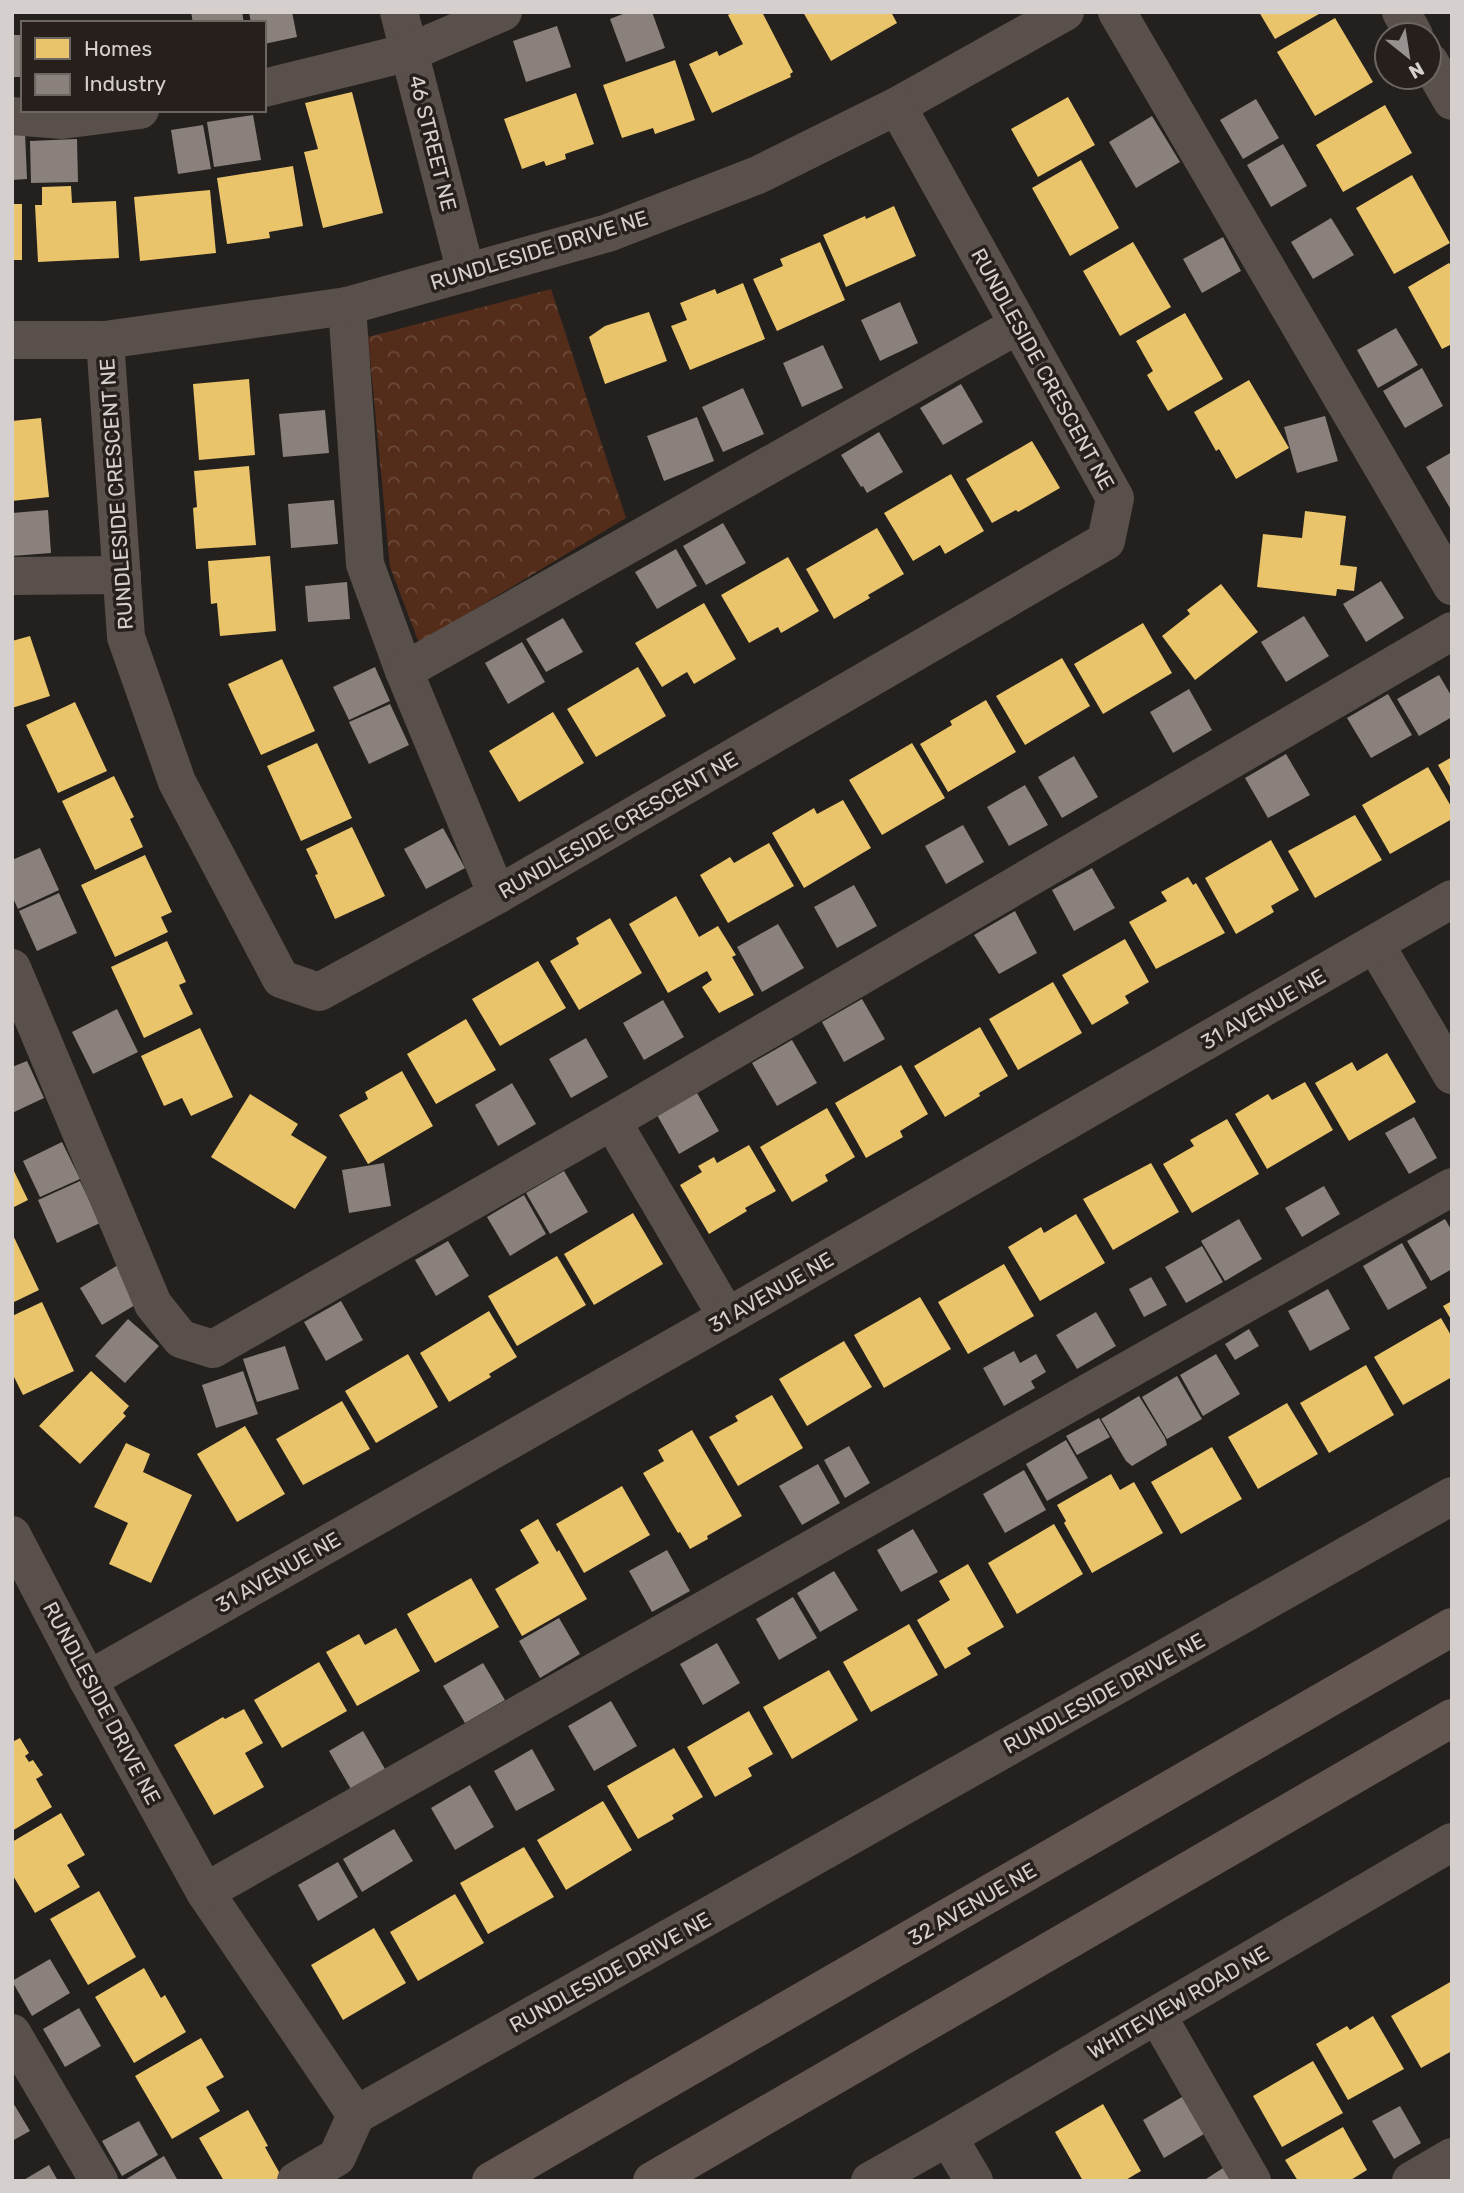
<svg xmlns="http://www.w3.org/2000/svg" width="1464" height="2193" font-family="Rubik,sans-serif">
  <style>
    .park { fill: url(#park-crowns) }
    .homes { fill: #e9c46a }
    .industry { fill: #8a817c }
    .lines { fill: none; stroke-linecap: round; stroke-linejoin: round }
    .minor { stroke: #59504b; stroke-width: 38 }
    .major { stroke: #645751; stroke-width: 38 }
    .labels { text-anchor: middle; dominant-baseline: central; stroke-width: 7; stroke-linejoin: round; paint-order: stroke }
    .street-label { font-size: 21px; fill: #d5d0ce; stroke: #261f1b }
  </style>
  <defs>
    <pattern id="park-crowns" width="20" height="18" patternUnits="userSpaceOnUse" patternTransform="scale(1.75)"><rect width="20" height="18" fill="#532c1a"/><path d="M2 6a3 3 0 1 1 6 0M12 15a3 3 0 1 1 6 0" fill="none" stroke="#6b4a3a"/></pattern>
  </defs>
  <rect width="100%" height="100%" fill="#23201e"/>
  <!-- park -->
  <polygon class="park" points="551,289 626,518 419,643 390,567 368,337"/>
  <!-- homes -->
  <g class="homes">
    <polygon points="733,12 762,12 793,72 790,74 791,77 712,113 689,64 717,51 719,56 743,44 728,15"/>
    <polygon points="803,12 891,12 897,23 831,61"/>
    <polygon points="1259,12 1318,12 1319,14 1275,39"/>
    <polygon points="1335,18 1373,82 1315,116 1277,52"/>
    <polygon points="675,60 695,120 655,134 653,128 622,138 603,85"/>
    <polygon points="352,92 383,213 323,228 304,152 318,149 305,103"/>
    <polygon points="576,93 594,144 565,154 566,159 546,166 544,161 522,169 504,119"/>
    <polygon points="1068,97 1095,145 1038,177 1011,129"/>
    <polygon points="1385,105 1412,153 1343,192 1316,145"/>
    <polygon points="1081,160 1119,228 1070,256 1032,188"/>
    <polygon points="293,166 303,226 269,232 270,238 227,244 217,178"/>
    <polygon points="1412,175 1450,243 1394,274 1356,208"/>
    <polygon points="71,186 72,203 116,201 119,258 38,262 35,205 42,205 42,187"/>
    <polygon points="210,190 216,253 140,261 134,197"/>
    <rect x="12" y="204" width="10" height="56"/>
    <polygon points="894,206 916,256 846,287 823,235 865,216 866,219"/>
    <polygon points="820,242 845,300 777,331 753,279 783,266 780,259"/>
    <polygon points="1133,242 1171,307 1120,336 1083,271"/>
    <polygon points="1449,263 1452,267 1452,344 1442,349 1408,287"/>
    <polygon points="743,283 765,339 690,370 671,326 687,320 680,303 715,289 717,294"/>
    <polygon points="649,312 667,361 605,384 589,337 605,326"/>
    <polygon points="1185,313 1223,379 1168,411 1147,375 1153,371 1136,341"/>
    <polygon points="249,379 255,455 199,460 193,384"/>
    <polygon points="1249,380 1289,448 1236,479 1219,449 1216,451 1194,412"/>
    <polygon points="41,418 49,497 12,501 12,421"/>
    <polygon points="1032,441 1060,488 1018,512 1016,510 992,523 966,479"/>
    <polygon points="249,466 256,545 196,549 193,508 197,507 194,471"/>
    <polygon points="951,474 984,531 945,554 940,545 913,561 884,513"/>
    <polygon points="1305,511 1346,516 1340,565 1357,567 1354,591 1337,589 1336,596 1257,587 1263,534 1302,538"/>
    <polygon points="877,528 904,574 868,595 870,598 834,619 806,569"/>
    <polygon points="270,556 276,631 220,636 217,603 211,604 208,561"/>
    <polygon points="788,557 819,611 781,633 778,627 749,643 721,595"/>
    <polygon points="1221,584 1258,632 1195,680 1162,636 1190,614 1187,610"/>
    <polygon points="704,603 736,659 694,684 687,672 662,687 635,643"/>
    <polygon points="1143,623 1172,673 1103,714 1074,664"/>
    <polygon points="30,636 50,696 12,708 12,641"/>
    <polygon points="1062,658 1090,706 1025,745 996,696"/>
    <polygon points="282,659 315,731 261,755 228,684"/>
    <polygon points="638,667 666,716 596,757 567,709"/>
    <polygon points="986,700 1016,752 948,792 920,744 952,725 950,721"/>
    <polygon points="75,702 107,771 58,793 26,725"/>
    <polygon points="553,712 584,763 519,802 489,751"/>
    <polygon points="317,743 352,818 301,841 267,766"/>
    <polygon points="912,743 945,798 882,835 849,780"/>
    <polygon points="1452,757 1452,790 1438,765"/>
    <polygon points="1428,767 1452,808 1452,819 1390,854 1362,805"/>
    <polygon points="114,776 134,817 130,819 143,847 95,870 62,801"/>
    <polygon points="843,800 871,848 804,888 772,833 814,808 817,814"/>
    <polygon points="1355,815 1382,860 1315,898 1288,851"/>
    <polygon points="352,827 385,896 335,919 315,875 318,874 306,849"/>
    <polygon points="1271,840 1299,890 1271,906 1274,912 1236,934 1205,878"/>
    <polygon points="769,843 794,886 728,923 700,875 730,857 734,863"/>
    <polygon points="145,855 172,912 161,917 168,932 115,957 81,885"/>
    <polygon points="1188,877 1193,885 1196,883 1225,933 1156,969 1129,922 1167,901 1161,892"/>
    <polygon points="676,896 699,937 718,926 736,955 732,957 754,995 719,1013 702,987 712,980 707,971 668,993 629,924"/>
    <polygon points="610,918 642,973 579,1010 550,961 579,944 576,938"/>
    <polygon points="1125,939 1149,982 1125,996 1129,1003 1092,1025 1062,975"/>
    <polygon points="167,941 186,982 179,985 193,1014 144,1038 111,967"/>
    <polygon points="538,961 566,1008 500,1046 472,999"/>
    <polygon points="1053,982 1082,1033 1018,1070 989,1019"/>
    <polygon points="466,1019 496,1070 436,1104 407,1054"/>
    <polygon points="980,1027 1008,1076 979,1093 980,1096 945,1117 914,1066"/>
    <polygon points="200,1028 233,1097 191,1116 182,1098 164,1106 141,1056"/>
    <polygon points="1387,1053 1416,1102 1349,1141 1315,1083 1352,1062 1357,1071"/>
    <polygon points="901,1065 928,1114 900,1131 903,1137 866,1158 835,1103"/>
    <polygon points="402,1071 433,1126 368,1164 339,1115 368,1099 365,1092"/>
    <polygon points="1305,1082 1333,1130 1267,1169 1235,1114 1268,1094 1272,1100"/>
    <polygon points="250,1094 298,1124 291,1135 327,1157 295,1209 211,1157"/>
    <polygon points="827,1108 855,1157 825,1175 828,1181 792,1202 760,1147"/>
    <polygon points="1227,1119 1259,1174 1192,1213 1163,1164 1194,1146 1190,1140"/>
    <polygon points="749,1145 776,1191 745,1208 747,1211 709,1234 680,1185 702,1172 698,1166 714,1157 717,1163"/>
    <polygon points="1151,1163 1179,1212 1113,1250 1083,1199"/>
    <polygon points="12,1167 28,1200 12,1208"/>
    <polygon points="633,1213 663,1264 594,1305 564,1254"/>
    <polygon points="1076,1214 1105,1263 1040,1301 1008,1247 1041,1227 1044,1233"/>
    <polygon points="12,1233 39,1290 12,1303"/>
    <polygon points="557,1256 586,1305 517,1346 488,1296"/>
    <polygon points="1004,1264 1034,1316 968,1354 938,1302"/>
    <polygon points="920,1297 951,1349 884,1388 854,1335"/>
    <polygon points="1452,1301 1452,1321 1443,1306"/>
    <polygon points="42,1302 74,1371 23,1395 12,1373 12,1316"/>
    <polygon points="489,1311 517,1357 489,1374 491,1377 449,1402 420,1353"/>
    <polygon points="1441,1318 1452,1337 1452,1377 1403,1405 1374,1357"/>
    <polygon points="844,1341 872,1387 807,1426 779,1379"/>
    <polygon points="408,1354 438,1407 376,1443 345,1391"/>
    <polygon points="1366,1365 1394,1415 1329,1453 1300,1403"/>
    <polygon points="91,1371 129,1406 123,1413 126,1416 80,1464 39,1426"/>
    <polygon points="772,1395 803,1448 738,1486 709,1437 738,1421 735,1416"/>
    <polygon points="342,1401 370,1449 303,1485 276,1439"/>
    <polygon points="1287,1403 1318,1454 1258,1489 1228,1437"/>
    <polygon points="245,1426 285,1494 237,1522 197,1454"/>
    <polygon points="692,1430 742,1516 707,1536 708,1539 690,1549 680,1532 678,1533 643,1473 664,1461 658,1450"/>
    <polygon points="126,1443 150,1454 143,1472 192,1495 151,1583 109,1564 128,1523 94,1507"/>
    <polygon points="1212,1447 1242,1499 1181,1534 1151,1482"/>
    <polygon points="1111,1474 1120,1490 1134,1482 1163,1533 1092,1573 1064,1523 1066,1521 1057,1505"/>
    <polygon points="622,1486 650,1535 584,1573 556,1524"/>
    <polygon points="538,1519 557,1552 559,1550 587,1599 522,1636 495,1589 539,1563 520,1530"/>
    <polygon points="1054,1524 1083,1574 1017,1614 988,1563"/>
    <polygon points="968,1564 1004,1627 967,1648 971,1654 945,1669 917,1620 950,1600 939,1581"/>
    <polygon points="471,1578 499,1627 435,1663 407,1614"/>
    <polygon points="909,1624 938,1675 871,1712 843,1662"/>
    <polygon points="396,1628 420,1671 357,1706 326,1652 359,1634 365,1645"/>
    <polygon points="319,1662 347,1711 282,1748 254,1700"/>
    <polygon points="829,1670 858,1720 792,1759 763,1707"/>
    <polygon points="244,1709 263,1743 245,1753 264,1787 214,1815 174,1745 223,1717 225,1719"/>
    <polygon points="749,1711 773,1754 748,1768 752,1776 715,1797 687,1747"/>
    <polygon points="20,1738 29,1753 25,1756 29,1762 33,1760 43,1775 36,1779 52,1807 12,1831 12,1742"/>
    <polygon points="674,1748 703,1797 672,1815 674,1819 638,1839 607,1786"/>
    <polygon points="603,1801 632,1850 566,1890 537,1840"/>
    <polygon points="61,1813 85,1855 67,1865 80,1887 35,1913 12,1874 12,1842"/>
    <polygon points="524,1847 554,1897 488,1934 460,1883"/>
    <polygon points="99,1891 136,1957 88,1985 50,1919"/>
    <polygon points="455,1894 484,1943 418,1981 390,1932"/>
    <polygon points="374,1928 406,1983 343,2020 311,1965"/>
    <polygon points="144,1968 161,1998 165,1995 186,2032 134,2063 95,1997"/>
    <polygon points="1452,1981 1452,2051 1421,2068 1391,2016"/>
    <polygon points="1373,2016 1404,2069 1348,2100 1316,2044 1347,2026 1350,2030"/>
    <polygon points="201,2038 224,2077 206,2087 220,2111 172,2139 135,2076"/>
    <polygon points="1313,2061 1343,2113 1282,2147 1253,2096"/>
    <polygon points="1103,2104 1141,2171 1124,2181 1083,2181 1055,2132"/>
    <polygon points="248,2110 268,2146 265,2147 284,2181 224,2181 199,2138"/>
    <polygon points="1343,2127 1367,2170 1349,2181 1298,2181 1285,2160"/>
  </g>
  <!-- industry -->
  <g class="industry">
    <polygon points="191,12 242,12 244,23 193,23"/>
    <polygon points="249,12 292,12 297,37 264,44 264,23 251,23"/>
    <polygon points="628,12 652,12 665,48 626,62 610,19"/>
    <polygon points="557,26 571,67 526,82 513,41"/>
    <rect x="12" y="35" width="11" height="42"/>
    <polygon points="1256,99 1279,138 1243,159 1220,120"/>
    <polygon points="253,115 261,160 214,167 207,122"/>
    <polygon points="1152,116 1180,162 1136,188 1109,142"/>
    <polygon points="203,125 211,169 178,174 171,130"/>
    <polygon points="12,133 25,133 27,179 12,180"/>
    <polygon points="77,139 78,182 31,183 30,141"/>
    <polygon points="1283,144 1307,186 1271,207 1247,165"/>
    <polygon points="1331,218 1354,255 1313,279 1291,242"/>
    <polygon points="1223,237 1241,271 1202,293 1183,259"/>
    <polygon points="900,302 918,343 880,361 861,320"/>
    <polygon points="1396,328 1418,365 1378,388 1357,350"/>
    <polygon points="823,345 843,388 802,407 783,363"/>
    <polygon points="1422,368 1443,406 1405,428 1383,391"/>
    <polygon points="961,384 983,422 943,445 920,408"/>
    <polygon points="743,388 764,434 723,452 702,407"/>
    <polygon points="325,410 329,453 283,457 279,414"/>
    <polygon points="1325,416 1338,461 1297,473 1284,427"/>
    <polygon points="697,417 714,461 664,481 647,436"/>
    <polygon points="879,432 903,472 867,493 863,486 861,487 841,455"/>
    <polygon points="1452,452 1452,507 1450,508 1426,467"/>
    <polygon points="334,500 338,544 291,548 288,504"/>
    <polygon points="48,510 51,553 12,556 12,513"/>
    <polygon points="723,523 746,563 706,585 683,546"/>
    <polygon points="676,549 697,586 657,609 635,572"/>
    <polygon points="1381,581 1404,618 1366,642 1343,604"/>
    <polygon points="347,582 350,619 308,622 305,586"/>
    <polygon points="1304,616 1329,656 1286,682 1261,642"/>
    <polygon points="563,618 583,652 546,672 526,639"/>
    <polygon points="522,642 545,682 508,704 485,663"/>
    <polygon points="375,667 390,701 349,720 333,687"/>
    <polygon points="1439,675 1452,697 1452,717 1419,736 1397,699"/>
    <polygon points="1189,689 1212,730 1173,753 1150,712"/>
    <polygon points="1388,694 1412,735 1371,758 1347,718"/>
    <polygon points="390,704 409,745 369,764 349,722"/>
    <polygon points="1286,754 1310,795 1268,818 1245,778"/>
    <polygon points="1074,756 1098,797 1062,818 1038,777"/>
    <polygon points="1025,785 1048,825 1009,846 987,807"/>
    <polygon points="963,825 984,862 946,884 925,846"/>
    <polygon points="443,828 465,868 426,889 404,849"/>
    <polygon points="40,848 59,890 18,909 12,896 12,860"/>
    <polygon points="1092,868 1115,908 1074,931 1052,890"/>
    <polygon points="854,885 877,926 837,948 814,907"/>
    <polygon points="59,893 77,933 37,951 19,911"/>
    <polygon points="1015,911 1037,953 999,974 974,935"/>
    <polygon points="778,924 804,968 762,992 737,947"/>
    <polygon points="862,999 885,1039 844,1062 822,1022"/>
    <polygon points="663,1000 684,1037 644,1060 623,1023"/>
    <polygon points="117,1009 138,1052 93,1074 72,1032"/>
    <polygon points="586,1038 608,1077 571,1098 549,1059"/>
    <polygon points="792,1040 817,1083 777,1106 752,1063"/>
    <polygon points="27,1061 44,1098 12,1113 12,1067"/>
    <polygon points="512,1083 536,1124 498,1146 475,1105"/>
    <polygon points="697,1093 719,1131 679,1154 657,1115"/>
    <polygon points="1414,1117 1437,1158 1409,1174 1385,1133"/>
    <polygon points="62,1142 80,1179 40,1197 23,1161"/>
    <polygon points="384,1163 391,1206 349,1213 342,1170"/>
    <polygon points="564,1171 588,1212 550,1234 526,1193"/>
    <polygon points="80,1181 100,1223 57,1243 38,1200"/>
    <polygon points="1324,1186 1340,1214 1302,1237 1285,1208"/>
    <polygon points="524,1195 546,1234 510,1256 487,1217"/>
    <polygon points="1239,1219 1262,1259 1225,1281 1201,1241"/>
    <polygon points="1445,1219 1452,1231 1452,1269 1431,1281 1407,1241"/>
    <polygon points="448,1241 469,1276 436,1296 415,1260"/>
    <polygon points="1402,1243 1427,1288 1388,1310 1363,1266"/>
    <polygon points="1202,1246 1223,1282 1186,1303 1165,1267"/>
    <polygon points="118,1265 140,1302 102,1325 80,1288"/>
    <polygon points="1151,1277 1167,1305 1144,1317 1129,1289"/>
    <polygon points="1328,1289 1350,1329 1310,1351 1288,1311"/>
    <polygon points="341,1301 363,1340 326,1361 304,1322"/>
    <polygon points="1096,1312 1116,1346 1077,1369 1056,1335"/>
    <polygon points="128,1319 159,1346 125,1383 95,1356"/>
    <polygon points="1249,1329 1259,1346 1235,1360 1225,1344"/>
    <polygon points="285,1346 299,1389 257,1402 243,1359"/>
    <polygon points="1014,1351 1020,1363 1036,1354 1046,1372 1031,1381 1035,1388 1004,1406 983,1368"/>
    <polygon points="1216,1354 1240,1394 1203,1416 1180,1375"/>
    <polygon points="243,1371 258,1414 216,1428 202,1385"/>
    <polygon points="1177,1376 1202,1419 1167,1439 1142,1397"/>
    <polygon points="1139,1396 1165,1438 1167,1445 1132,1466 1126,1461 1101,1419"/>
    <polygon points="1099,1418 1110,1437 1077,1455 1066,1436"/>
    <polygon points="1066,1440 1088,1478 1047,1501 1026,1464"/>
    <polygon points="849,1446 870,1483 845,1498 824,1460"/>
    <polygon points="818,1464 840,1503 802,1525 779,1486"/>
    <polygon points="1024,1470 1046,1510 1005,1533 983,1494"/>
    <polygon points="913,1529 938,1572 901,1592 877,1550"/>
    <polygon points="667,1550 690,1591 652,1612 629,1571"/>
    <polygon points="834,1571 858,1610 820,1632 797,1593"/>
    <polygon points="793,1597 817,1638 779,1660 756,1619"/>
    <polygon points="559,1618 580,1654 540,1678 519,1641"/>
    <polygon points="717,1643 740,1683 703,1705 680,1664"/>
    <polygon points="483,1663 505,1700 465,1723 443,1686"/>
    <polygon points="611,1701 637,1746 594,1771 568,1726"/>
    <polygon points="363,1731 385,1769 351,1789 329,1751"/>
    <polygon points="532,1749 555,1790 516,1811 494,1771"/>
    <polygon points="470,1785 494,1827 455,1850 431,1808"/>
    <polygon points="394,1829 413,1861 362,1892 343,1859"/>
    <polygon points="338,1862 358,1897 318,1921 298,1885"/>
    <polygon points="50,1959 70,1993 32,2016 12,1981"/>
    <polygon points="79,2008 101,2046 65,2067 43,2029"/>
    <polygon points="1182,2097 1204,2134 1164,2158 1143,2120"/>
    <polygon points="12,2101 30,2131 12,2141"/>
    <polygon points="1400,2106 1421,2143 1394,2159 1372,2121"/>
    <polygon points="139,2121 158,2155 122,2176 102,2141"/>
    <polygon points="164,2156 178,2181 123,2181"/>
    <polygon points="49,2165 58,2181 22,2181"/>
    <polygon points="1223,2168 1231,2181 1203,2181"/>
  </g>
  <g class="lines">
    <!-- minor -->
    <g class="minor">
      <polyline points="399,12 466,273"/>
      <polyline points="1117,12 1452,586"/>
      <polyline points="1401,12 1414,35"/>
      <polyline points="1429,61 1452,101"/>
      <polyline points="264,88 410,52 503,12"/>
      <polyline points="12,116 62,120 140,110"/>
      <polyline points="347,306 365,564 404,671 497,895"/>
      <polyline points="12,340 105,340 347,306 608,233 758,175 897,106 1065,12"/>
      <polyline points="105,340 126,637 177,782 281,979 319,992 497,895 1106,541 1115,498 897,106"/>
      <polyline points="12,576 122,575"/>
      <polyline points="404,671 1018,325"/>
      <polyline points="1375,944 1452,1075"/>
      <polyline points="12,968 153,1304 181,1339 213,1349 612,1121 1452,631"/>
      <polyline points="612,1121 727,1317"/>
      <polyline points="12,1535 88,1680 205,1892 356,2115 1452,1496"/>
      <polyline points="88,1680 727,1317 1452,899"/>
      <polyline points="205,1892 1452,1187"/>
      <polyline points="1157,2015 1252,2181"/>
      <polyline points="12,2033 99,2181"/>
      <polyline points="296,2181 337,2157 356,2115"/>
      <polyline points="870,2181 948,2137"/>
      <polyline points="974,2181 948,2137 1452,1842"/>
      <polyline points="1411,2181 1452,2157"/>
    </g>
    <!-- major -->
    <g class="major">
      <polyline points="491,2181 1452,1627"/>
      <polyline points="652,2181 1452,1718"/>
    </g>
  </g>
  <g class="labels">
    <!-- street labels -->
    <g class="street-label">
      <text transform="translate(433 143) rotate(76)">46 STREET NE</text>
      <text transform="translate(539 250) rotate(-17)">RUNDLESIDE DRIVE NE</text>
      <text transform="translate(1043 369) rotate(61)">RUNDLESIDE CRESCENT NE</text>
      <text transform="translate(116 494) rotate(-94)">RUNDLESIDE CRESCENT NE</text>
      <text transform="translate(618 825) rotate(-30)">RUNDLESIDE CRESCENT NE</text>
      <text transform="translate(1263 1009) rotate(-30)">31 AVENUE NE</text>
      <text transform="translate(771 1292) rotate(-30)">31 AVENUE NE</text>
      <text transform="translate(278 1572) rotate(-30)">31 AVENUE NE</text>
      <text transform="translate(1104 1693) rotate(-29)">RUNDLESIDE DRIVE NE</text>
      <text transform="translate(102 1703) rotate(62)">RUNDLESIDE DRIVE NE</text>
      <text transform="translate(972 1904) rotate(-30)">32 AVENUE NE</text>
      <text transform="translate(610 1972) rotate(-29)">RUNDLESIDE DRIVE NE</text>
      <text transform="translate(1178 2002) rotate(-30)">WHITEVIEW ROAD NE</text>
    </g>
  </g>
  <!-- border -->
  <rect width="1464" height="2193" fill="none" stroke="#d5d0ce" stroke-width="28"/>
  <!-- legend -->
  <rect x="21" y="21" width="245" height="91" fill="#261f1b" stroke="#6c6663" stroke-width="2"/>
  <rect x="35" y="38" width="35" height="21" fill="#e9c46a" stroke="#6c6663" stroke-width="2"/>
  <text x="84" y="56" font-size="21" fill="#d5d0ce">Homes</text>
  <rect x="35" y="74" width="35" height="21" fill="#8a817c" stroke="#6c6663" stroke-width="2"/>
  <text x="84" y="91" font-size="21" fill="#d5d0ce">Industry</text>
  <!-- north arrow -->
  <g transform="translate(1408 56) rotate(150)"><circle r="33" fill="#261f1b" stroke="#6c6663" stroke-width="2"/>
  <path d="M0-5L12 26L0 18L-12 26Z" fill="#979290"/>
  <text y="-10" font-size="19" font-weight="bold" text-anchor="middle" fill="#d5d0ce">N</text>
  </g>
</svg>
